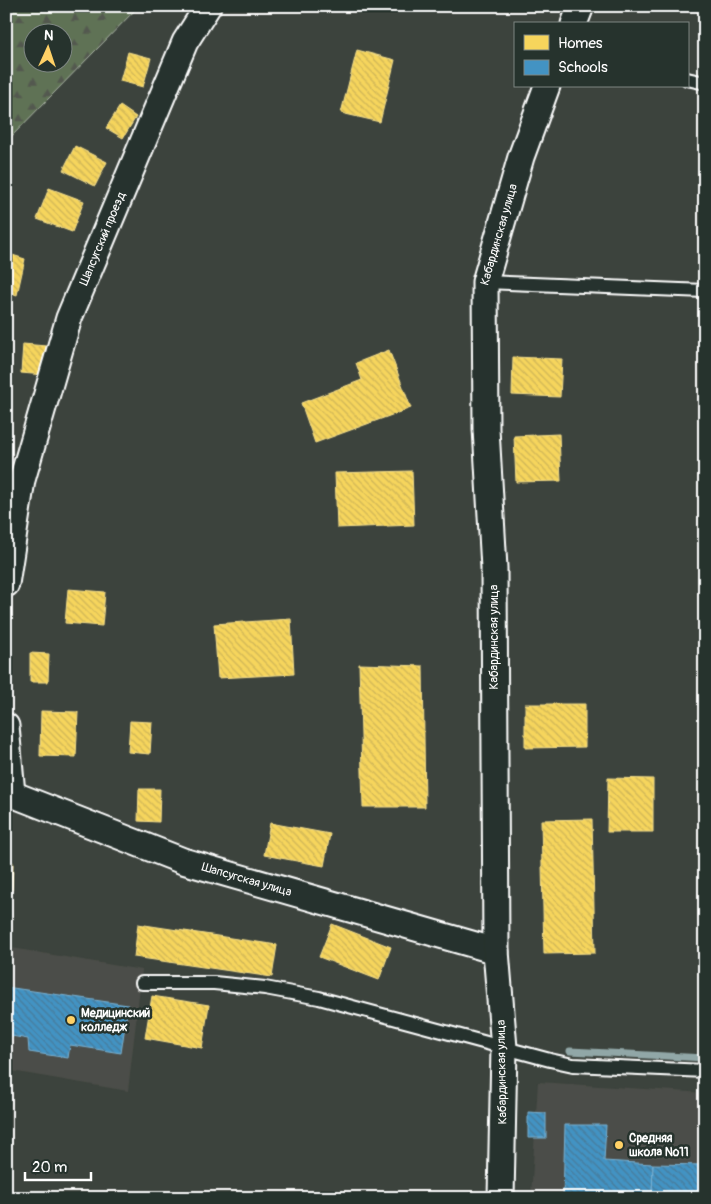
<svg xmlns="http://www.w3.org/2000/svg" width="711" height="1204" font-family="Pangolin,sans-serif">
  <style>
    .built { fill: #4c4e48 }
    .forest { fill: url(#forest-firs); stroke: #afb8aa; fill-rule: evenodd }
    .homes { fill: url(#homes-back-hatch); stroke: #f9e28d }
    .schools { fill: url(#schools-back-hatch); stroke: #7bb3d5 }
    .lines { fill: none; stroke-linecap: round; stroke-linejoin: round }
    .stream { stroke: #91a7a7; stroke-width: 7 }
    .lane-casing { stroke: #fff; stroke-width: 16 }
    .street-casing { stroke: #fff; stroke-width: 29 }
    .lane { stroke: #26332d; stroke-width: 12 }
    .street { stroke: #26332d; stroke-width: 25 }
    .poi-dot { fill: #ffd166; stroke: #26332d; stroke-width: 2 }
    .labels { text-anchor: middle; dominant-baseline: central; stroke-width: 5; stroke-linejoin: round; paint-order: stroke }
    .street-label { font-size: 12px; fill: #fff; stroke: #26332d }
    .poi-label { font-size: 12px; font-weight: bold; fill: #fff; stroke: #26332d; text-anchor: start }
  </style>
  <defs>
    <pattern id="forest-firs" width="22" height="20" patternUnits="userSpaceOnUse" patternTransform="scale(1.25)"><rect width="22" height="20" fill="#5f7254"/><path d="M5 1l3.5 6h-7zM16 11l3.5 6h-7z" fill="#53594f"/></pattern>
    <pattern id="homes-back-hatch" width="6" height="6" patternUnits="userSpaceOnUse" patternTransform="scale(1.25)"><rect width="6" height="6" fill="#f6d55c"/><path d="M-1 5l2 2M0 0l6 6M5-1l2 2" fill="none" stroke="#ccb358"/></pattern>
    <pattern id="schools-back-hatch" width="6" height="6" patternUnits="userSpaceOnUse" patternTransform="scale(1.25)"><rect width="6" height="6" fill="#4393c3"/><path d="M-1 5l2 2M0 0l6 6M5-1l2 2" fill="none" stroke="#467a99"/></pattern>
  </defs>
  <rect width="100%" height="100%" fill="#3c433d"/>
  <filter id="ink" filterUnits="userSpaceOnUse"><feTurbulence type="fractalNoise" baseFrequency=".02" numOctaves="2"/><feDisplacementMap in="SourceGraphic" scale="10" xChannelSelector="R" yChannelSelector="G"/><feConvolveMatrix kernelMatrix="1 2 1 2 8 2 1 2 1" color-interpolation-filters="sRGB"/></filter>
  <g filter="url(#ink)">
    <!-- built -->
    <g class="built">
      <polygon points="6,947 142,970 128,1091 6,1070"/>
      <polygon points="538,1082 705,1093 705,1198 531,1198"/>
    </g>
    <!-- forest -->
    <path class="forest" d="M6 6H139L6 142ZM32 32H62V62H32Z"/>
    <!-- homes -->
    <g class="homes">
      <polygon points="357,50 395,60 380,122 341,113"/>
      <polygon points="128,52 151,58 143,87 120,81"/>
      <polygon points="120,106 136,117 123,138 106,128"/>
      <polygon points="75,146 107,162 95,186 63,170"/>
      <polygon points="49,188 84,201 72,232 37,219"/>
      <polygon points="6,253 25,259 17,295 6,291"/>
      <polygon points="23,344 46,346 44,375 21,373"/>
      <polygon points="389,350 411,408 315,443 301,403 362,380 356,363"/>
      <polygon points="513,357 562,359 560,397 512,395"/>
      <polygon points="559,434 561,481 516,482 514,436"/>
      <polygon points="412,471 414,525 337,528 335,473"/>
      <polygon points="68,589 105,592 102,626 65,623"/>
      <polygon points="291,619 294,674 218,678 214,624"/>
      <polygon points="30,653 49,654 48,682 30,682"/>
      <polygon points="359,664 423,666 425,807 363,807"/>
      <polygon points="525,704 585,704 585,747 525,748"/>
      <polygon points="41,711 78,712 76,757 40,756"/>
      <polygon points="130,721 152,722 150,754 128,752"/>
      <polygon points="608,778 653,779 653,832 607,832"/>
      <polygon points="139,789 160,789 159,822 138,821"/>
      <polygon points="592,819 595,953 544,954 541,820"/>
      <polygon points="270,823 330,834 324,866 264,855"/>
      <polygon points="6,861 13,862 12,890 6,890"/>
      <polygon points="138,924 277,945 272,977 134,957"/>
      <polygon points="332,924 391,947 379,980 319,957"/>
      <polygon points="152,996 209,1005 202,1048 145,1038"/>
    </g>
    <!-- schools -->
    <g class="schools">
      <polygon points="6,987 128,1005 121,1053 70,1045 68,1058 29,1052 28,1039 6,1035"/>
      <polygon points="528,1112 546,1113 546,1138 528,1138"/>
      <polygon points="565,1125 606,1125 604,1161 653,1164 652,1198 563,1198"/>
      <polygon points="653,1164 705,1165 705,1198 652,1198"/>
    </g>
    <g class="lines">
      <!-- stream -->
      <polyline class="stream" points="570,1051 705,1058"/>
      <!-- lane casing -->
      <g class="lane-casing">
        <g id="lane">
          <polyline points="687,79 705,83"/>
          <polyline points="485,282 705,291"/>
          <polyline points="142,983 214,983 265,988 319,998 550,1060 573,1065 705,1071"/>
        </g>
      </g>
      <!-- street casing -->
      <g class="street-casing">
        <g id="street">
          <polyline points="574,24 581,6"/>
          <path id="s1" d="M6 584 22 480 69 318 185 42 208 6"/>
          <polyline points="6,726 12,794"/>
          <path id="s2" d="M12 794 183 861 496 951"/>
          <path id="s3" d="M501 1198 504 1048 496 951 494 568 486 429 485 282 521 157 547 86"/>
        </g>
      </g>
      <!-- lane -->
      <use href="#lane" class="lane"/>
      <!-- street -->
      <use href="#street" class="street"/>
    </g>
  </g>
  <!-- markers -->
  <g class="poi-dot">
    <circle cx="71" cy="1020" r="5"/>
    <circle cx="619" cy="1145" r="5"/>
  </g>
  <g class="labels">
    <!-- street labels -->
    <g class="street-label">
      <text stroke="none"><textPath href="#s3" startOffset="966">Кабардинская улица</textPath></text>
      <text stroke="none"><textPath href="#s1" startOffset="360">Шапсугский проезд</textPath></text>
      <text transform="translate(494 637) rotate(-90)">Кабардинская улица</text>
      <text stroke="none"><textPath href="#s2" startOffset="250">Шапсугская улица</textPath></text>
      <text transform="translate(502 1072) rotate(-91)">Кабардинская улица</text>
    </g>
    <!-- poi labels -->
    <g class="poi-label">
      <text x="81" y="1013">Медицинский<tspan x="81" dy="14">колледж</tspan></text>
      <text x="629" y="1138">Средняя<tspan x="629" dy="14">школа №11</tspan></text>
    </g>
  </g>
  <!-- margin -->
  <rect width="711" height="1204" fill="none" stroke="#26332d" stroke-width="25"/>
  <rect x="12" y="12" width="686" height="1179" fill="none" stroke="#fff" stroke-width="2" filter="url(#ink)"/>
  <!-- legend -->
  <rect x="514" y="22" width="175" height="65" fill="#26332d" stroke="#7d8581"/>
  <rect x="524" y="35" width="25" height="15" fill="#f6d55c" stroke="#7d8581"/>
  <text x="558" y="48" font-size="15" fill="#ffffff">Homes</text>
  <rect x="524" y="60" width="25" height="15" fill="#4393c3" stroke="#7d8581"/>
  <text x="558" y="72" font-size="15" fill="#ffffff">Schools</text>
  <!-- north arrow -->
  <g transform="translate(48 48) rotate(3)"><circle r="24" fill="#26332d" stroke="#7d8581"/>
  <path d="M0-4L9 19L0 12L-9 19Z" fill="#ffd166"/>
  <text y="-8" font-size="14" font-weight="bold" text-anchor="middle" fill="#ffffff">N</text>
  </g>
  <!-- scale -->
  <path d="M25 1172v8h66v-8" fill="none" stroke="#ffffff" stroke-width="2.5"/>
  <text x="32" y="1172" font-size="15" fill="#ffffff" stroke="#26332d" stroke-width="4" paint-order="stroke">20 m</text>
</svg>
